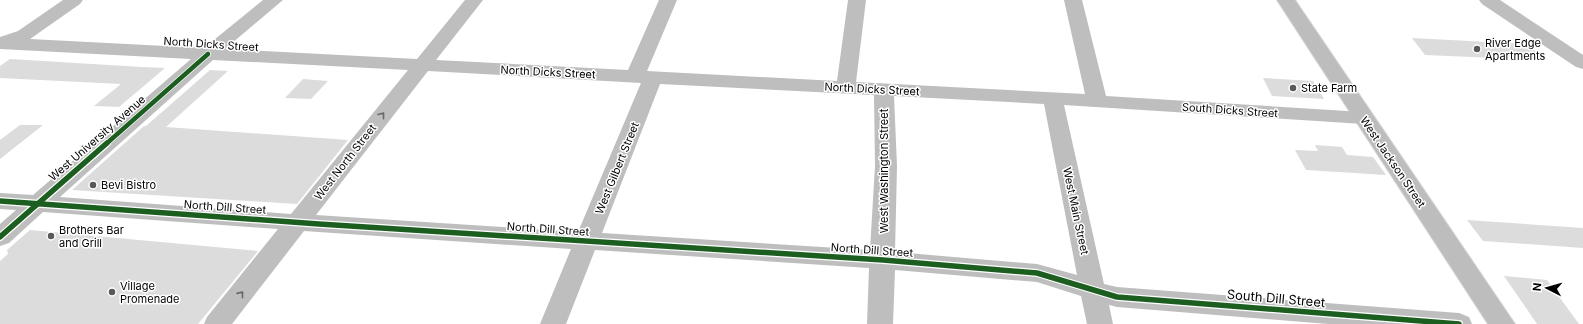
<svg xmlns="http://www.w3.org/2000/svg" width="1583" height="324" font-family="Inter,sans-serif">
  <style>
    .building { fill: #dcdcdc }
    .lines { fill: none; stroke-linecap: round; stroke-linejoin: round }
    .major-casing { stroke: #dbdbdb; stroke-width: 2 }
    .minor { fill: #bebebe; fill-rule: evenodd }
    .major { fill: #bdbdbd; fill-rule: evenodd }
    .cycleway-far1-casing { stroke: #fff; stroke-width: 6 }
    .cycleway-casing { stroke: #fff; stroke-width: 8 }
    .cycleway-far1 { stroke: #1b5e20; stroke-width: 4.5 }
    .cycleway { stroke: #1b5e20; stroke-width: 5.5 }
    .oneway { stroke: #686868 }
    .poi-dot { fill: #595959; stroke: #fff; stroke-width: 1.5 }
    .labels { text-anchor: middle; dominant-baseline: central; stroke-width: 3; stroke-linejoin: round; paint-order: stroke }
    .poi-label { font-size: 11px; fill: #000; stroke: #fff; text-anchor: start }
    .street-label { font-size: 11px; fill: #000; stroke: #fff }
    .near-street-label { font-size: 13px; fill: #000; stroke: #fff }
  </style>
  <rect width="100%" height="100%" fill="#fff"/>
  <!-- building -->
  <g class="building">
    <polygon points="1412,38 1528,44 1545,60 1425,55"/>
    <polygon points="10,59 142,67 165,68 119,107 94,106 121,84 0,78 0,66"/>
    <polygon points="210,70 228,71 166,127 348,140 297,204 72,190 144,126 146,126"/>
    <polygon points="1263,78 1313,81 1324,99 1272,96"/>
    <polygon points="303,79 328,81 311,99 285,98"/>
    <polygon points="20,125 43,125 0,159 0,140"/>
    <polygon points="1315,145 1342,147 1347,155 1373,157 1386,175 1306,170 1295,150 1318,151"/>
    <polygon points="1467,220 1583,228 1583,248 1483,241"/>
    <polygon points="30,230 258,251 198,324 0,324 0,261 8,254 7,250"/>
    <polygon points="1504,276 1547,280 1579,324 1537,324"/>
  </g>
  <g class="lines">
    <!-- major casing -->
    <g class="major-casing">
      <polygon id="major" points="1277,0 1295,0 1515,324 1488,324"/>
    </g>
    <!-- minor -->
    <g class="minor">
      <path d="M63 0H83L80 4 30 39 204 48 263 0H283L225 49 417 59 465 0H483L436 60 628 70 659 0H677L647 71 837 81 848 0H866L856 82 1085 94 1064 0H1082L1106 96 1363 112 1370 114 1373 118 1370 122 1363 124 1064 105 1104 284 1117 287 1459 313 1469 317 1472 324H1328L1117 307 1109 305 1113 324H1087L1081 296 1037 282 895 270 893 324H867L869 268 595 250 566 324H540L571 249 304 231 232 324H204L207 317 278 229 43 212 9 243 0 246V224L16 210 0 209V193L33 195 191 59 0 49V37L18 31ZM213 60 408 70 291 214 60 197ZM428 71 641 83 578 232 316 215ZM660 84 874 95 875 166 870 250 602 233ZM894 96 1044 104 1077 275 1037 264 895 252 897 166Z"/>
      <polygon points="1479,0 1500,0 1583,55 1583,69 1576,67 1482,4"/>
    </g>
    <!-- major -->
    <use href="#major" class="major"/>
    <!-- cycleway-far1 casing -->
    <g class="cycleway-far1-casing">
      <polyline id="cycleway-far1" points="106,144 208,54"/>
    </g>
    <!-- cycleway casing -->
    <g class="cycleway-casing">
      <g id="cycleway">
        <polyline points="0,201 319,224 883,260 1037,273 1117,297 1459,324"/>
        <polyline points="0,237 107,143"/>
      </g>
    </g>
    <!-- cycleway-far1 -->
    <use href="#cycleway-far1" class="cycleway-far1"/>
    <!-- cycleway -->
    <use href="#cycleway" class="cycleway"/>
  </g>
  <!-- one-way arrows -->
  <defs><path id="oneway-chevron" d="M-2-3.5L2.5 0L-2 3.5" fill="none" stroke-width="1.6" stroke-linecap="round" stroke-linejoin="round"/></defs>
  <g class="oneway">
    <use href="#oneway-chevron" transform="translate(382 115) rotate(-52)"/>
    <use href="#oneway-chevron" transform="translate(241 294) rotate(-51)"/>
  </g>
  <!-- markers -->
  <g class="poi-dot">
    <circle cx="1477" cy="49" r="4"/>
    <circle cx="1293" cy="88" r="4"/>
    <circle cx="93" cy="185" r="4"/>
    <circle cx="51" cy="236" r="4"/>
    <circle cx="112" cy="292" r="4"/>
  </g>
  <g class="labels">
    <!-- poi labels -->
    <g class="poi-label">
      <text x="1485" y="43">River Edge<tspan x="1485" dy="13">Apartments</tspan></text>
      <text x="1301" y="88">State Farm</text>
      <text x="101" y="185">Bevi Bistro</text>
      <text x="59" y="230">Brothers Bar<tspan x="59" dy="13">and Grill</tspan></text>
      <text x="120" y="286">Village<tspan x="120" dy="13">Promenade</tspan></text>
    </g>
    <!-- street labels -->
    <g class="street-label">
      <text transform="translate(211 44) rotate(4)">North Dicks Street</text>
      <text transform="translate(548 72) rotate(3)">North Dicks Street</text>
      <text transform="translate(872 89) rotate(3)">North Dicks Street</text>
      <text transform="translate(1230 110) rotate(4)">South Dicks Street</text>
      <text transform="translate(97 138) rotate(-41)">West University Avenue</text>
      <text transform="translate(345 162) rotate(-52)">West North Street</text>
      <text transform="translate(1393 162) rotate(56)">West Jackson Street</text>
      <text transform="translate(617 168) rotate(-68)">West Gilbert Street</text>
      <text transform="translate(884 171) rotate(-90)">West Washington Street</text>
      <text transform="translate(225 207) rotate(4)">North Dill Street</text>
      <text transform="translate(1076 211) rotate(78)">West Main Street</text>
      <text transform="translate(548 229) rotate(4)">North Dill Street</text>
      <text transform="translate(872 250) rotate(4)">North Dill Street</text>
    </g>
    <!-- near-street labels -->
    <g class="near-street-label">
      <text transform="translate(1276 298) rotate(5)">South Dill Street</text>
    </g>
  </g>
  <!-- north arrow -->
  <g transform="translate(1547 288) rotate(276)" stroke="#ffffff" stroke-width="3" paint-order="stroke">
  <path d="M0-3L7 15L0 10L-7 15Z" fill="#000000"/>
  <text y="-6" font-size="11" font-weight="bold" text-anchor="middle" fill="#000000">N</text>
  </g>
</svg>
